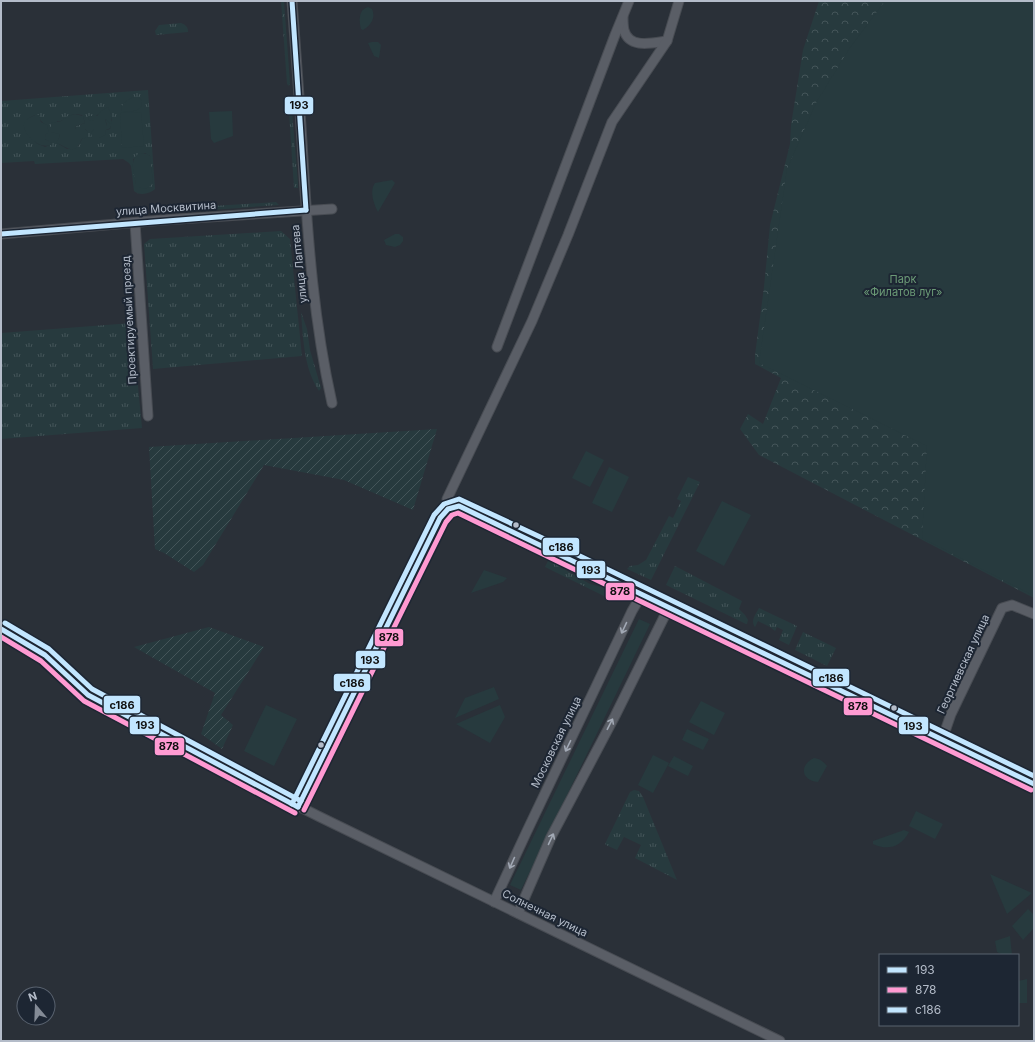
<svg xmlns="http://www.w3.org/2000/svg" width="1035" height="1042" font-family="Inter,sans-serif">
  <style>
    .grass { fill: url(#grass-tufts); fill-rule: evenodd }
    .forest { fill: url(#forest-crowns) }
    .park { fill: #273a3e }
    .garden { fill: url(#garden-furrows) }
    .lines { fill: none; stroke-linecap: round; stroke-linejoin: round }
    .minor-casing { stroke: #484c53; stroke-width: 11 }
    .minor { stroke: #5a5e66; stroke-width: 9 }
    .bus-1-casing { stroke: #1d2633; stroke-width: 8 }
    .bus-2-casing { stroke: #1d2633; stroke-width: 8 }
    .bus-3-casing { stroke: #1d2633; stroke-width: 8 }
    .bus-1 { stroke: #c2e6ff; stroke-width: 5 }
    .bus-2 { stroke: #ff9ad2; stroke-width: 5 }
    .bus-3 { stroke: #c2e6ff; stroke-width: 5 }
    .oneway { stroke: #a2a9b5 }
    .bus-dot { fill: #b4bcc9; stroke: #1d2633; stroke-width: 1.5 }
    .labels { text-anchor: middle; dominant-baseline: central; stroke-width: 4; stroke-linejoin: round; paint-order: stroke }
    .street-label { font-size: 11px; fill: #b4bcc9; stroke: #1d2633 }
    .park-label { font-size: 11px; fill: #6b9a76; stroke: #1d2633 }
    .line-badge { stroke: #1d2633; stroke-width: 1.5 }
    .pale-badge-label { font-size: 11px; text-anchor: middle; font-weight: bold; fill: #111 }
  </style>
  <defs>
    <pattern id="grass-tufts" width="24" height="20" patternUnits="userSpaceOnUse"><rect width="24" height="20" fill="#273a3e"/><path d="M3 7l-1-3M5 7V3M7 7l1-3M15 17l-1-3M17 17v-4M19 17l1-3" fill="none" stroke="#445559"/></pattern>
    <pattern id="forest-crowns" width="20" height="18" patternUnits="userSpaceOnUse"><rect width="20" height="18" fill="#273a3e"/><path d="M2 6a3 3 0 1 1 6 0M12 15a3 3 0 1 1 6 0" fill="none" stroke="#445559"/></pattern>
    <pattern id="garden-furrows" width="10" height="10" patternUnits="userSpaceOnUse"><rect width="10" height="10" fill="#273a3e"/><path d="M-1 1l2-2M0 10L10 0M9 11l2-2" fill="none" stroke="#445559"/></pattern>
  </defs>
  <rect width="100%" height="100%" fill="#2a3038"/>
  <!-- grass -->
  <g class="grass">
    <polygon points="281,1 284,1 290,83 289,86 287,84"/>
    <path d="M181 23C186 25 188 27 188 32L156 35 155 31 159 25Z"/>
    <path d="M148 90 155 189C150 194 139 196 134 191L131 166 129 163 123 159 35 164 34 161 1 163V101ZM111 113 112 121 105 118 107 126 111 127 110 129 106 130 104 135 95 138 94 121 89 116 94 117 99 114ZM75 114 82 115 85 123 76 126 75 129H85L87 131C85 137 80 140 79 146L67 149 57 143 60 136 57 121C64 122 68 116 75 114ZM35 115H39C39 121 43 121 45 126 47 130 45 134 45 139L52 144 45 147 36 143 29 118ZM145 153 150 156 136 184 133 159Z"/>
    <polygon points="288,97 291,99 298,183 298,188 294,188"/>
    <polygon points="276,202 279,205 170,213 166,209"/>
    <polygon points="281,231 290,239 302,356 153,369 144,244 150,239"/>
    <path d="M301 312 307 329 310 350 321 388 319 391C304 369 303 338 301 312Z"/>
    <polygon points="132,323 142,428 1,439 1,333"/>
    <polygon points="688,477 700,482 651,580 627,569 630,566 638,565 646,560 669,516 673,518 681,501 677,499"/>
    <polygon points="549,559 560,567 590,584 609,589 606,597 545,567"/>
    <polygon points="675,566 742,601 739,609 745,615 748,620 747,624 746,624 666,585"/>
    <path d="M759 608 797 626 789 645 779 640 783 630 777 627 775 631 770 627 758 621 755 627C750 621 756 614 759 608Z"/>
    <polygon points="803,632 836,648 827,666 795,650"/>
    <polygon points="634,790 639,791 643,797 677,880 635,858 641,845 624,837 617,850 606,845 605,844 630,792"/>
  </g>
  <!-- forest -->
  <polygon class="forest" points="819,1 1034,1 1034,598 759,455 740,429 748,414 763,424 781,378 755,364 755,355 764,287 770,225 790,144 791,125 803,50"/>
  <!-- park -->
  <g class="park">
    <polygon points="885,1 1034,1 1034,596 922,538 927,446 759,363 787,169 816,103 849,49"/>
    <path d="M368 7 372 9C376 18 371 25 363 30L361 29C359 21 358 10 368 7Z"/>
    <polygon points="372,42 378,42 381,45 379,58 374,56 368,43"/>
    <path d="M134 97H139L142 101C143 112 131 112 122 111L121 107 127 100Z"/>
    <polygon points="108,107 112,116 111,124 105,119 107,126 110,126 111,128 106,130 105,135 99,138 92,138 91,133 94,129 94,121 89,120 88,116 97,116 101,111"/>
    <polygon points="232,111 233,136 214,143 211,139 209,112"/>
    <polygon points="141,112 144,146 122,148 120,113"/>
    <path d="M75 114 83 116 85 123 76 126 75 129H85L87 131 88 137 82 139C80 142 80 145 77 147 71 153 63 145 56 143L60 136 59 134 51 132V123L61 121 68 116Z"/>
    <path d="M35 115H39L41 122 47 125 49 132 45 135V139L53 144C42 149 35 143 28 135 21 125 23 120 35 115Z"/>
    <path d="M141 153 147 154 150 156 153 182C149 190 142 191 136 184 134 174 128 157 141 153Z"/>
    <path d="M392 180 395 183 378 212C374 205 369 191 375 183Z"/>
    <polygon points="395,234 399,234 403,237 403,241 400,245 395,247 386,245 384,240"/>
    <polygon points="586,451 604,460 590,487 572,478"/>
    <polygon points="609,467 629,477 612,512 592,503"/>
    <polygon points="722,501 751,515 724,566 696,551"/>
    <polygon points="484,570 507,578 503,582 471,593"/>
    <polygon points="639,619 650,624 521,890 510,885"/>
    <polygon points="494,687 499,699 455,718 465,698"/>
    <polygon points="701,701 725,713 714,735 689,722"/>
    <polygon points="266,705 297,719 274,766 244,751"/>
    <polygon points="500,705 505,717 490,743 456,724"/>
    <polygon points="687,729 709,739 703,750 682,740"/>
    <polygon points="653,755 669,763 653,793 638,785"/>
    <polygon points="674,756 693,766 688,776 668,766"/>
    <path d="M814 758C820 759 823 761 827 766L818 782C801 781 799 765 814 758Z"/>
    <polygon points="916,811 943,824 935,839 909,826"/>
    <path d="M904 830 909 832C901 847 888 851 873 844V841Z"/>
    <polygon points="990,874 1032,893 1007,914"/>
    <polygon points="1028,909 1034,915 1034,928 1023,940 1012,926"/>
    <polygon points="1010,936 1012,955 1003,955 997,952 995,941"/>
    <polygon points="1027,979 1027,1003 1018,1003 1018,981"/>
  </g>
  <!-- garden -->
  <g class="garden">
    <polygon points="437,429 413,510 344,480 264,465 203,565 194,572 164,553 155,549 149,447"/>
    <polygon points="209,627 264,647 221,715 233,725 222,749 201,734 215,693 134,647"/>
  </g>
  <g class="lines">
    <!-- minor casing -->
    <g class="minor-casing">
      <g id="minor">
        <path d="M292 1C296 54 300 106 303 159 308 241 314 323 332 403"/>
        <path d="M623 17C623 21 623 26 624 30 629 49 652 43 667 41"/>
        <polyline points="135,223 148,416"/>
        <polyline points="1,234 163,220 332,209"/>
        <polyline points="497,347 615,35 629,1"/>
        <polyline points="447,499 532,321 568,235 612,122 667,41 679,1"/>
        <polyline points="1,629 45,655 88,695 168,737 235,774 318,816 780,1041"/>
        <polyline points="942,740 951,714 1002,608 1012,605 1034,614"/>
        <path d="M298 807 440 518C445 510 450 507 459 506L548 548 1034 784"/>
        <polyline points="494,902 527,831 632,611 642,594"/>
        <polyline points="518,913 551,837 615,716 669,607"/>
      </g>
    </g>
    <!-- minor -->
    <use href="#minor" class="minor"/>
    <!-- bus-1 casing -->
    <g class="bus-1-casing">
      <g id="bus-1">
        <polyline points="292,1 306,210"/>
        <polyline points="1,234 306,210"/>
        <polyline points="1,629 45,655 88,695 298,807"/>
        <polyline points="298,807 440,518 448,509 459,506 1034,784"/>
      </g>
    </g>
    <!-- bus-2 casing -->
    <g class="bus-2-casing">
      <g id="bus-2">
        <polyline points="1,637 41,661 84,701 295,813"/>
        <polyline points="304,810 446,522 452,515 458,513 1031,790"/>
      </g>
    </g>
    <!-- bus-3 casing -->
    <g class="bus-3-casing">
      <g id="bus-3">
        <polyline points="5,623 49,649 92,689 301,801"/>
        <polyline points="292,804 434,515 444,504 459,499 551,542 1034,776"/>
      </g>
    </g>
    <!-- bus-1 -->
    <use href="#bus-1" class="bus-1"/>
    <!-- bus-2 -->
    <use href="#bus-2" class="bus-2"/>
    <!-- bus-3 -->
    <use href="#bus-3" class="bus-3"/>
  </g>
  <!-- one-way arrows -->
  <defs><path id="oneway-shaft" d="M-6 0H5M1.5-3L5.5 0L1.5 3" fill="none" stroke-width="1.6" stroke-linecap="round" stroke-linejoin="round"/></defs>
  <g class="oneway">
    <use href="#oneway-shaft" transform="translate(624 628) rotate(115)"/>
    <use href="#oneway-shaft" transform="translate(610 724) rotate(-63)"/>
    <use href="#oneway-shaft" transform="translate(568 746) rotate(116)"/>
    <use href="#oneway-shaft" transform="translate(551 839) rotate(-65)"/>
    <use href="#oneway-shaft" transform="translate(512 863) rotate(114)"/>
  </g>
  <!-- markers -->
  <g class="bus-dot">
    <circle cx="516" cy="525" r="3.5"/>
    <circle cx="894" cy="708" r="3.5"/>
    <circle cx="321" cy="745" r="3.5"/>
  </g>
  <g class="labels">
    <!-- street labels -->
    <g class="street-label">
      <text transform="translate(166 208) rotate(-4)">улица Москвитина</text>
      <text transform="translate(299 264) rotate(-96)">улица Лаптева</text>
      <text transform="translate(129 320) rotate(-93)">Проектируемый проезд</text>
      <text transform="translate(963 664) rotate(-65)">Георгиевская улица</text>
      <text transform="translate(556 742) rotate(-64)">Московская улица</text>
      <text transform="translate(545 913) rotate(26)">Солнечная улица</text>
    </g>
    <!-- park labels -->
    <g class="park-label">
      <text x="903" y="279">Парк<tspan x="903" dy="13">«Филатов луг»</tspan></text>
    </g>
  </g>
  <g class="line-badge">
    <rect x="284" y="96" width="30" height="19" rx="4" fill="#c2e6ff"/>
    <rect x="542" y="537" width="38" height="19" rx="4" fill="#c2e6ff"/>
    <rect x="576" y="560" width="30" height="19" rx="4" fill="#c2e6ff"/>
    <rect x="605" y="582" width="30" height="19" rx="4" fill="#ff9ad2"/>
    <rect x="374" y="628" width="30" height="19" rx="4" fill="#ff9ad2"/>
    <rect x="355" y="650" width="31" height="19" rx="4" fill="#c2e6ff"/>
    <rect x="812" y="668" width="38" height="19" rx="4" fill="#c2e6ff"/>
    <rect x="333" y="673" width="38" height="19" rx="4" fill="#c2e6ff"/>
    <rect x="103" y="695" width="38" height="19" rx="4" fill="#c2e6ff"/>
    <rect x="843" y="697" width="30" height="19" rx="4" fill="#ff9ad2"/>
    <rect x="129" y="716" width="31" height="19" rx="4" fill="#c2e6ff"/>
    <rect x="898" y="716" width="31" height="19" rx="4" fill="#c2e6ff"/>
    <rect x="154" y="737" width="31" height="19" rx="4" fill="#ff9ad2"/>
  </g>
  <g class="pale-badge-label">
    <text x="299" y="109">193</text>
    <text x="561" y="551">с186</text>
    <text x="591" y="574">193</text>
    <text x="620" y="595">878</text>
    <text x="389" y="641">878</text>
    <text x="370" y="664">193</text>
    <text x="831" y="682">с186</text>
    <text x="352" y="687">с186</text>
    <text x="122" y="709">с186</text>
    <text x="858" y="710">878</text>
    <text x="145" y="729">193</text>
    <text x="913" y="730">193</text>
    <text x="169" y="750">878</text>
  </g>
  <!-- border -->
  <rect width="1035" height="1042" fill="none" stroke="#b4bcc9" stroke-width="4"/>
  <!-- legend -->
  <rect x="879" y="954" width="140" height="72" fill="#1d2633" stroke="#59626f"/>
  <rect x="887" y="967" width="20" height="6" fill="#c2e6ff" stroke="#59626f"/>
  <text x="915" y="974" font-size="12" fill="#b4bcc9">193</text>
  <rect x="887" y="987" width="20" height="6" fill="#ff9ad2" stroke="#59626f"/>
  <text x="915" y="994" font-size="12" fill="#b4bcc9">878</text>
  <rect x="887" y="1007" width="20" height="6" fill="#c2e6ff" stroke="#59626f"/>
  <text x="915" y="1014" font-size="12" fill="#b4bcc9">с186</text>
  <!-- north arrow -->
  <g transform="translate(36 1006) rotate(341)"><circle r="19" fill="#1d2633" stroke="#59626f"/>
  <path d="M0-3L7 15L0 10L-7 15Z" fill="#848b96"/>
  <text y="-6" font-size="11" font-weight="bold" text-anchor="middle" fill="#b4bcc9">N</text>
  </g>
</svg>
